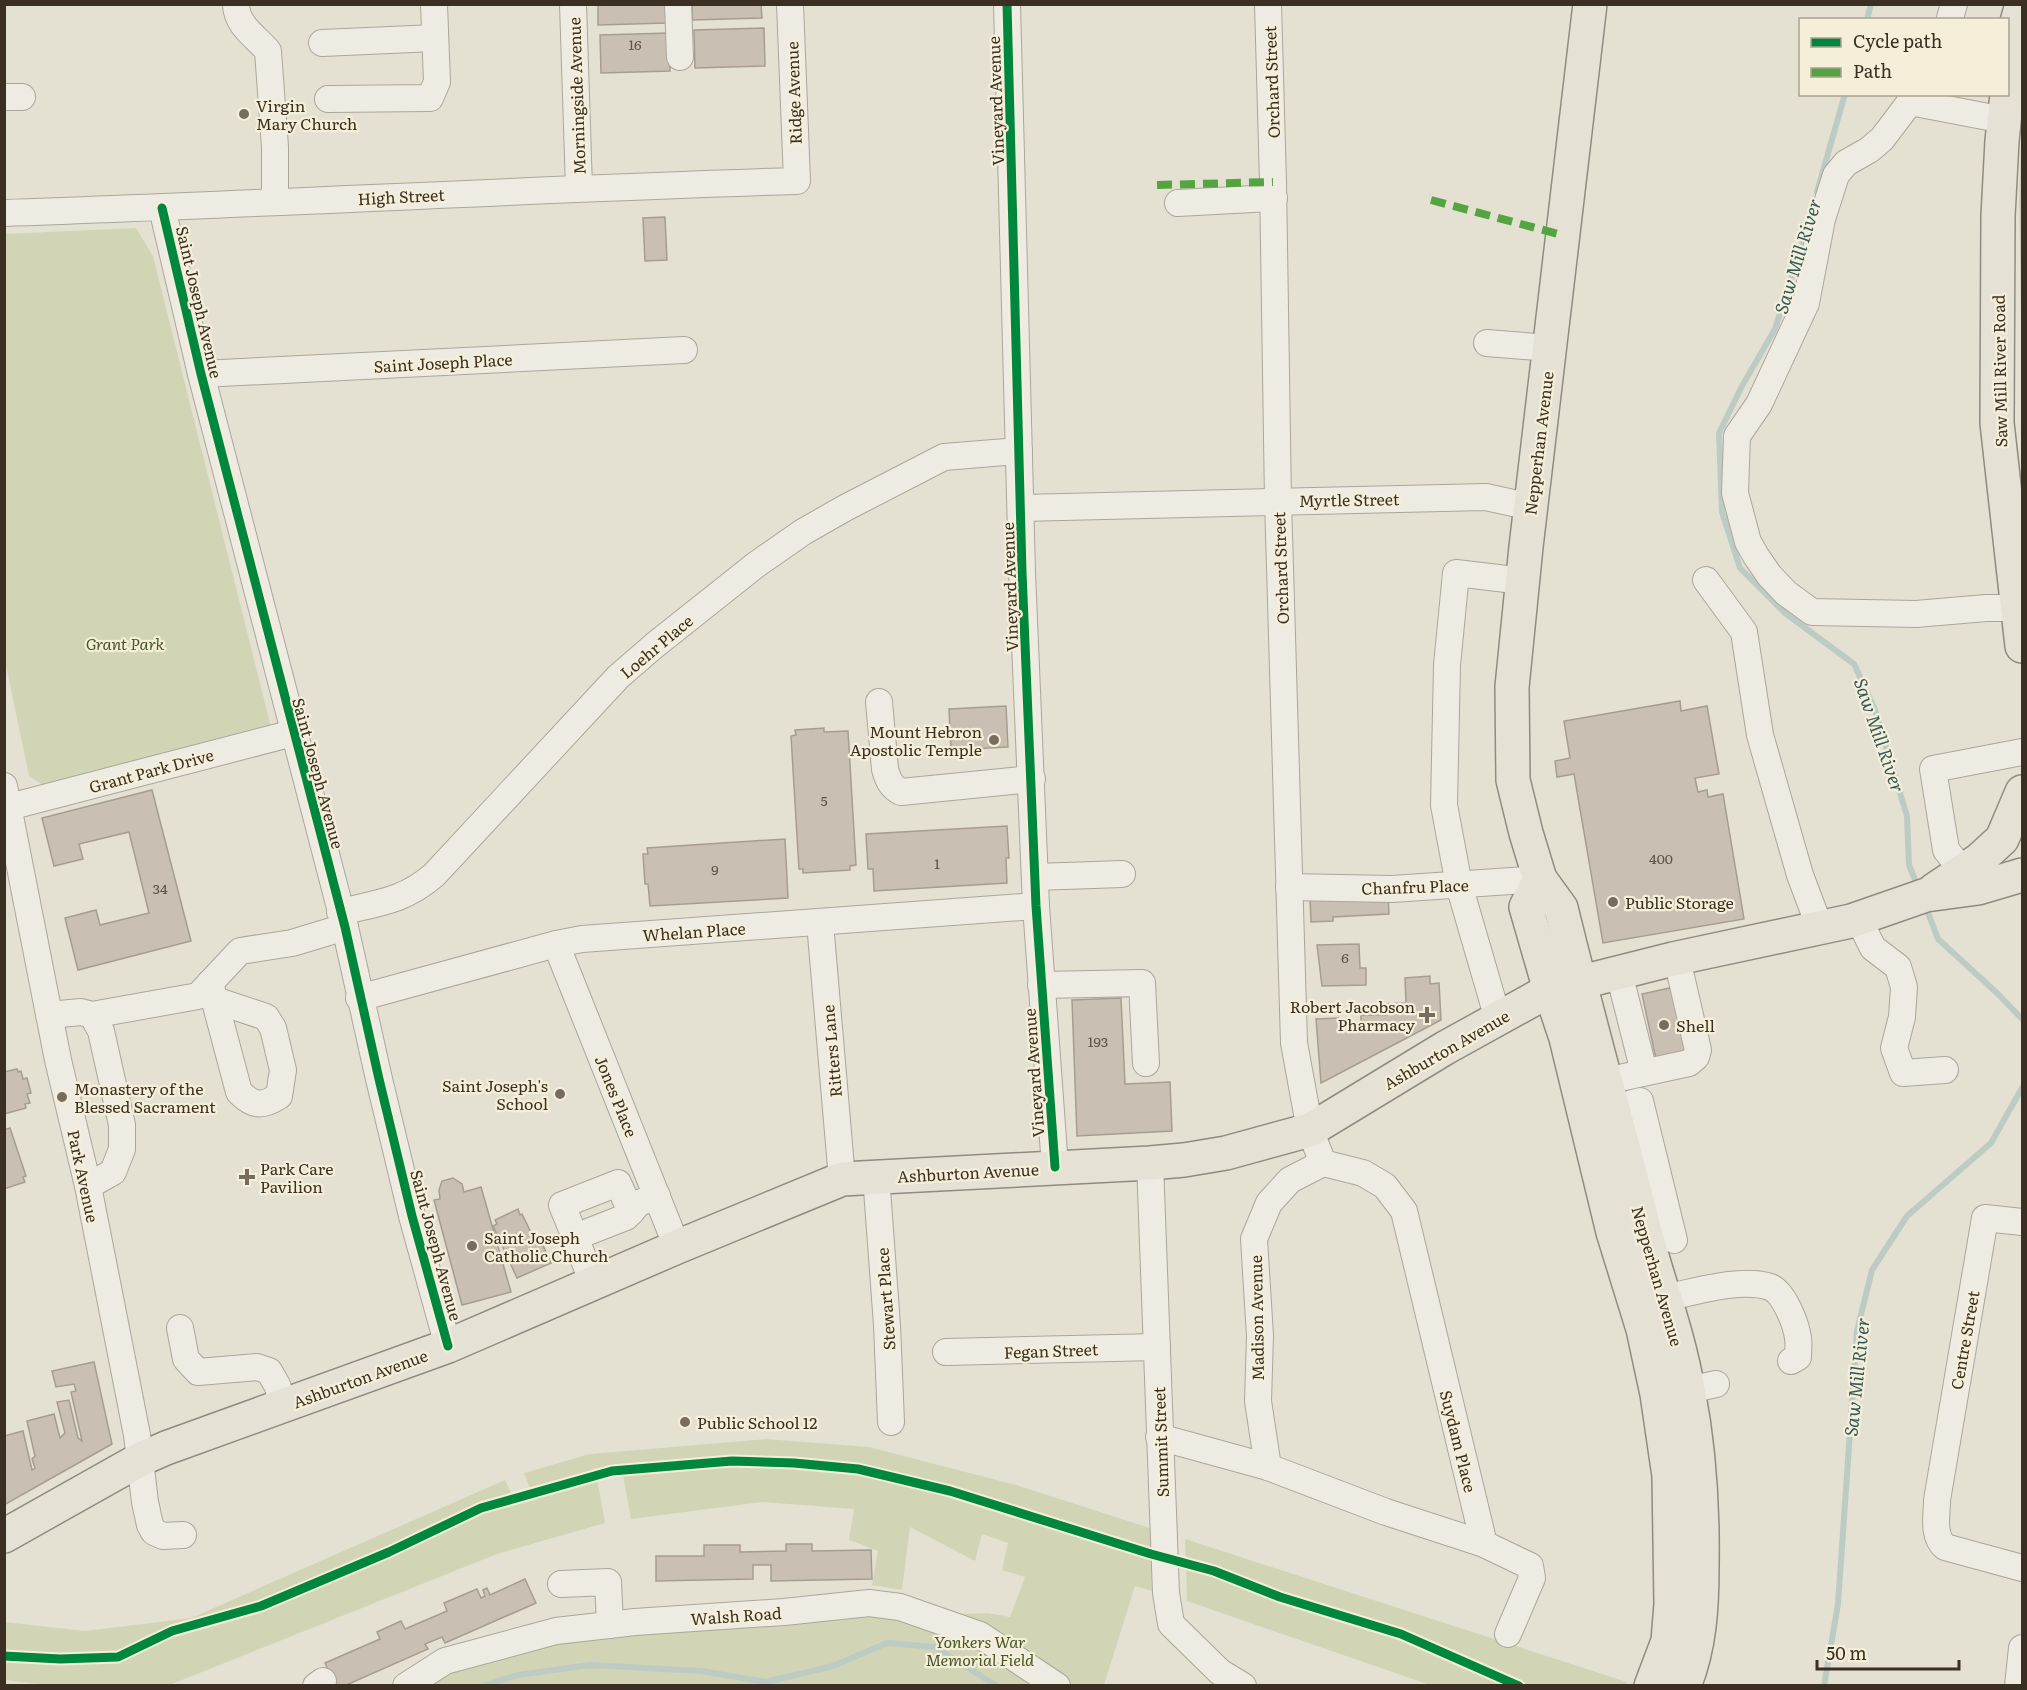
<svg xmlns="http://www.w3.org/2000/svg" width="2027" height="1690" font-family="Literata,serif">
  <style>
    .green { fill: #d2d5b5 }
    .cemetery { fill: #cdcfb4 }
    .lines { fill: none; stroke-linecap: round; stroke-linejoin: round }
    .stream { stroke: #bccbc3; stroke-width: 6 }
    .building { fill: #c9c0b3; stroke: #a69d91; stroke-width: 1.5 }
    .minor-casing { stroke: #aba69a; stroke-width: 28 }
    .major-casing { stroke: #908b81; stroke-width: 36 }
    .minor { stroke: #eeebe3; stroke-width: 26 }
    .major { stroke: #e5e2d5; stroke-width: 33 }
    .quiet { stroke: #54a441; stroke-width: 8; stroke-dasharray: 15 8; stroke-linecap: butt }
    .cycleway-casing { stroke: #f5efd9; stroke-width: 13 }
    .cycleway { stroke: #00873e; stroke-width: 9 }
    .poi-dot { fill: #766d60; stroke: #f5efd9; stroke-width: 2 }
    .labels { text-anchor: middle; dominant-baseline: central; stroke-width: 4.5; stroke-linejoin: round; paint-order: stroke }
    .number-label { font-size: 14px; fill: #5e5346 }
    .street-label { font-size: 16px; fill: #3a2f22; stroke: #f5efd9 }
    .poi-label { font-size: 16px; fill: #3a2f22; stroke: #f5efd9; text-anchor: start }
    .park-label { font-size: 16px; font-style: italic; fill: #475629; stroke: #f5efd9 }
    .water-label { font-size: 18px; font-style: italic; fill: #325959; stroke: #f5efd9 }
  </style>
  <rect width="100%" height="100%" fill="#e5e1d2"/>
  <!-- green -->
  <g class="green">
    <polygon points="136,228 153,256 272,731 46,787 29,776 4,656 4,234"/>
    <polygon points="766,1439 869,1447 1016,1485 1150,1528 1152,1591 1135,1586 1104,1685 415,1686 448,1664 575,1634 791,1620 988,1613 1010,1617 1025,1577 1002,1570 1008,1543 982,1534 975,1561 910,1527 902,1590 872,1585 878,1551 849,1540 854,1509 762,1502 631,1519 621,1464 531,1491 524,1473 590,1454"/>
    <polygon points="597,1478 605,1523 497,1554 172,1684 54,1686 5,1680 5,1622 85,1631 191,1618 505,1480 516,1503"/>
    <polygon points="1185,1539 1627,1682 1626,1686 1430,1685 1187,1601"/>
  </g>
  <!-- cemetery -->
  <polygon class="cemetery" points="2022,113 2022,365 2019,200"/>
  <g class="lines">
    <!-- stream -->
    <g class="stream">
      <polyline points="1867,20 1871,4"/>
      <polyline points="1817,192 1845,94"/>
      <polyline points="1810,219 1775,329 1742,386 1719,433 1722,512 1740,568 1785,613 1854,664 1875,710 1907,816 1909,865 1918,887"/>
      <polyline points="1925,905 1938,939 1997,993 2022,1019"/>
      <polyline points="483,1686 518,1675 590,1665 701,1671 766,1682 833,1666 887,1643 935,1647 997,1686"/>
      <polyline points="1824,1686 1838,1604 1857,1331 1872,1270 1907,1216 1991,1143 2022,1088"/>
    </g>
  </g>
  <!-- building -->
  <g class="building">
    <polygon points="598,4 667,4 668,23 598,25"/>
    <polygon points="692,4 761,4 762,18 692,20"/>
    <polygon points="764,28 765,66 695,68 694,30"/>
    <polygon points="669,33 670,71 601,73 600,35"/>
    <polygon points="665,217 667,260 645,261 643,218"/>
    <polygon points="1680,701 1681,711 1707,706 1719,774 1695,778 1698,792 1707,790 1708,797 1723,794 1744,919 1603,943 1574,774 1557,777 1555,761 1570,758 1564,721"/>
    <polygon points="1006,706 1008,747 951,750 949,709"/>
    <polygon points="824,728 824,732 848,731 856,865 850,866 850,870 803,873 803,869 799,869 791,736 796,735 795,730"/>
    <polygon points="152,790 191,941 78,970 65,918 96,910 100,925 149,913 129,832 79,844 83,859 54,866 42,818"/>
    <polygon points="1007,826 1009,858 1006,858 1007,883 874,891 873,869 868,869 866,834"/>
    <polygon points="785,839 788,898 650,906 648,884 645,884 643,854 648,854 647,848"/>
    <polygon points="1388,894 1389,914 1333,917 1333,921 1311,922 1310,898"/>
    <polygon points="1359,944 1360,968 1366,968 1366,985 1322,986 1317,945"/>
    <polygon points="1430,976 1430,984 1439,983 1441,1020 1321,1083 1316,1019 1339,1018 1340,1027 1361,1027 1361,1015 1385,1015 1384,1004 1406,1003 1405,978"/>
    <polygon points="1674,987 1689,1057 1657,1064 1642,994"/>
    <polygon points="1121,998 1125,1084 1170,1082 1172,1131 1077,1136 1072,1000"/>
    <polygon points="17,1069 18,1072 21,1071 23,1079 27,1078 31,1093 27,1094 30,1103 25,1104 26,1108 4,1114 4,1072"/>
    <polygon points="10,1128 26,1176 23,1177 25,1182 4,1189 4,1130"/>
    <polygon points="453,1178 462,1184 464,1192 481,1187 511,1292 462,1305 434,1200 440,1199 439,1190 442,1181"/>
    <polygon points="518,1209 520,1215 522,1214 536,1243 541,1241 551,1263 517,1278 493,1226 497,1224 495,1220"/>
    <polygon points="94,1362 112,1444 4,1505 4,1436 23,1431 32,1470 35,1468 32,1459 35,1456 27,1421 54,1414 60,1438 65,1433 57,1402 69,1400 78,1438 82,1441 71,1392 76,1391 74,1384 56,1387 52,1371"/>
    <polygon points="786,1544 812,1544 812,1551 871,1550 872,1579 771,1581 771,1565 753,1565 753,1579 656,1581 656,1556 704,1556 704,1545 740,1545 740,1552 786,1551"/>
    <polygon points="525,1579 536,1603 445,1643 442,1637 425,1644 428,1649 344,1686 335,1686 325,1663 380,1639 377,1632 401,1621 405,1629 447,1611 444,1603 477,1589 481,1598 485,1596 483,1590 487,1588 490,1595"/>
  </g>
  <g class="lines">
    <!-- minor casing -->
    <g class="minor-casing">
      <g id="minor">
        <path d="M236 4C236 25 256 37 268 51L275 147V202"/>
        <polyline points="573,4 579,188"/>
        <polyline points="678,4 680,57"/>
        <polyline points="1007,4 1022,572 1036,906 1055,1167"/>
        <polyline points="1268,4 1273,182 1278,500 1294,1043 1310,1130 1323,1163"/>
        <polyline points="1950,18 1954,4"/>
        <polyline points="322,43 435,38"/>
        <polyline points="1910,94 1910,102 2004,120"/>
        <polyline points="4,97 22,97"/>
        <polyline points="328,99 430,98 437,82 434,4"/>
        <polyline points="1910,102 1882,139 1869,150 1846,163 1836,175 1822,219 1806,303 1759,404 1737,436 1735,493 1748,542 1756,556 1769,575 1786,593 1812,612 1916,614 1986,608 2018,608"/>
        <polyline points="1178,203 1274,198"/>
        <polyline points="162,208 201,374 345,927 379,1079 412,1216 448,1346"/>
        <path d="M4 213C269 204 533 189 797 181L790 4"/>
        <polyline points="1487,343 1549,348"/>
        <polyline points="201,374 684,350"/>
        <polyline points="1021,508 1486,497 1531,507"/>
        <polyline points="1706,580 1744,632 1760,735 1800,875 1820,928"/>
        <path d="M879 702 885 769C888 780 891 787 901 792L1032 779"/>
        <polyline points="4,786 58,1060 88,1186 137,1435 145,1502 150,1525 154,1532 163,1536 183,1535"/>
        <polyline points="9,807 293,733"/>
        <polyline points="1963,871 1946,850 1933,769 2022,752"/>
        <polyline points="1035,877 1122,874"/>
        <polyline points="1289,887 1392,889 1540,879"/>
        <path d="M340 912C378 903 404 901 434 875L618 677 655 645 757 564 803 532 845 508 944 457 1019 451"/>
        <polyline points="1858,918 1873,948 1898,967 1904,987 1902,1017 1894,1048 1903,1073 1945,1070"/>
        <polyline points="820,923 842,1179"/>
        <polyline points="556,944 677,1247"/>
        <polyline points="1619,973 1644,1072"/>
        <path d="M210 983 239 1092C253 1106 262 1107 279 1096L283 1070 273 1028 266 1017 215 1000"/>
        <polyline points="1041,985 1142,983 1146,1063"/>
        <polyline points="359,998 556,944 582,939 1036,906"/>
        <polyline points="49,1015 81,1012 92,1015 101,1031 122,1125 122,1149 113,1172 88,1186"/>
        <polyline points="92,1015 198,996 240,951 292,943 345,927"/>
        <polyline points="1498,1019 1459,885 1444,805 1447,665 1456,573 1523,581"/>
        <polyline points="1606,1081 1689,1063 1696,1057 1698,1050 1677,959"/>
        <polyline points="1613,1108 1640,1101 1674,1240"/>
        <polyline points="1150,1163 1166,1593 1171,1624 1220,1672 1243,1686"/>
        <polyline points="1323,1163 1363,1173 1385,1186 1404,1211 1484,1544"/>
        <polyline points="876,1176 887,1325 891,1422"/>
        <path d="M2022 1222 1985 1218 1937 1500C1937 1516 1932 1535 1945 1547L2022 1568"/>
        <polyline points="575,1237 562,1205 618,1183 631,1212"/>
        <polyline points="593,1283 575,1237 626,1217 639,1203 657,1196"/>
        <path d="M1665 1298C1693 1292 1743 1277 1770 1287 1784 1292 1796 1324 1798 1338 1799 1344 1798 1351 1798 1357L1791 1361"/>
        <polyline points="180,1328 186,1359 198,1372 257,1367 269,1371 277,1385 284,1405"/>
        <polyline points="946,1352 1157,1347"/>
        <polyline points="1689,1390 1716,1384"/>
        <polyline points="1159,1437 1268,1467 1386,1512 1484,1544 1530,1566 1532,1578 1508,1634"/>
        <polyline points="1268,1467 1258,1401 1260,1336 1254,1239 1269,1203 1290,1180 1323,1163"/>
        <polyline points="561,1584 608,1582 610,1625"/>
        <polyline points="316,1686 323,1681"/>
        <polyline points="406,1686 445,1661 556,1631 635,1622 784,1612 869,1603 900,1607 980,1635 1057,1686"/>
        <polyline points="2018,1686 2022,1648"/>
      </g>
    </g>
    <!-- major casing -->
    <g class="major-casing">
      <g id="major">
        <path d="M1590 4 1526 547 1512 687 1513 780 1526 833 1540 879 1561 908C1587 1015 1617 1121 1644 1228 1658 1282 1679 1335 1688 1390 1699 1447 1703 1507 1702 1566 1702 1607 1700 1647 1684 1686"/>
        <polyline points="2008,89 2014,33 2022,4"/>
        <polyline points="2007,94 2002,141 1998,216 1997,423 2022,646"/>
        <polyline points="1540,879 1526,907 1550,990 1566,1038 1613,1232 1643,1329 1657,1394 1669,1476 1671,1604 1668,1641 1651,1686"/>
        <polyline points="1934,890 1979,860 2002,839 2022,792"/>
        <polyline points="4,1536 141,1459 166,1448 448,1346 677,1247 842,1179 1150,1163 1184,1160 1226,1153 1310,1130 1445,1048 1550,990 1673,959 1851,921 1926,895 1978,888 2022,875"/>
      </g>
    </g>
    <!-- minor -->
    <use href="#minor" class="minor"/>
    <!-- major -->
    <use href="#major" class="major"/>
    <!-- quiet -->
    <g class="quiet">
      <polyline points="1157,185 1273,182"/>
      <polyline points="1431,200 1562,235"/>
    </g>
    <!-- cycleway casing -->
    <g class="cycleway-casing">
      <g id="cycleway">
        <polyline points="1007,4 1022,572 1036,906 1055,1167"/>
        <polyline points="162,208 201,374 345,927 379,1079 412,1216 448,1346"/>
        <polyline points="4,1656 60,1659 118,1657 172,1631 261,1606 389,1552 481,1508 612,1471 732,1461 794,1463 858,1469 950,1491 1151,1554 1214,1571 1280,1597 1401,1634 1519,1686"/>
      </g>
    </g>
    <!-- cycleway -->
    <use href="#cycleway" class="cycleway"/>
  </g>
  <!-- markers -->
  <g class="poi-dot">
    <circle cx="244" cy="114" r="6"/>
    <circle cx="994" cy="740" r="6"/>
    <circle cx="1613" cy="902" r="6"/>
    <path d="M1424 1006h6v6h6v6h-6v6h-6v-6h-6v-6h6z"/>
    <circle cx="1664" cy="1025" r="6"/>
    <circle cx="560" cy="1094" r="6"/>
    <circle cx="62" cy="1097" r="6"/>
    <path d="M244 1168h6v6h6v6h-6v6h-6v-6h-6v-6h6z"/>
    <circle cx="472" cy="1246" r="6"/>
    <circle cx="685" cy="1422" r="6"/>
  </g>
  <g class="labels">
    <!-- number labels -->
    <g class="number-label">
      <text x="635" y="44">16</text>
      <text x="824" y="800">5</text>
      <text x="1661" y="858">400</text>
      <text x="937" y="863">1</text>
      <text x="715" y="869">9</text>
      <text x="160" y="888">34</text>
      <text x="1345" y="957">6</text>
      <text x="1098" y="1041">193</text>
    </g>
    <!-- street labels -->
    <g class="street-label">
      <text transform="translate(1271 82) rotate(-92)">Orchard Street</text>
      <text transform="translate(793 93) rotate(-92)">Ridge Avenue</text>
      <text transform="translate(576 96) rotate(-92)">Morningside Avenue</text>
      <text transform="translate(995 101) rotate(-92)">Vineyard Avenue</text>
      <text transform="translate(401 196) rotate(-3)">High Street</text>
      <text transform="translate(200 302) rotate(77)">Saint Joseph Avenue</text>
      <text transform="translate(443 362) rotate(-3)">Saint Joseph Place</text>
      <text transform="translate(1999 371) rotate(-91)">Saw Mill River Road</text>
      <text transform="translate(1538 443) rotate(-83)">Nepperhan Avenue</text>
      <text transform="translate(1349 499) rotate(-1)">Myrtle Street</text>
      <text transform="translate(1280 568) rotate(-92)">Orchard Street</text>
      <text transform="translate(1009 587) rotate(-92)">Vineyard Avenue</text>
      <text transform="translate(656 646) rotate(-40)">Loehr Place</text>
      <text transform="translate(151 770) rotate(-15)">Grant Park Drive</text>
      <text transform="translate(319 773) rotate(75)">Saint Joseph Avenue</text>
      <text transform="translate(1415 886) rotate(-2)">Chanfru Place</text>
      <text transform="translate(694 931) rotate(-4)">Whelan Place</text>
      <text transform="translate(1446 1049) rotate(-30)">Ashburton Avenue</text>
      <text transform="translate(831 1051) rotate(-95)">Ritters Lane</text>
      <text transform="translate(1033 1073) rotate(-94)">Vineyard Avenue</text>
      <text transform="translate(617 1096) rotate(68)">Jones Place</text>
      <text transform="translate(968 1172) rotate(-3)">Ashburton Avenue</text>
      <text transform="translate(84 1176) rotate(78)">Park Avenue</text>
      <text transform="translate(437 1245) rotate(75)">Saint Joseph Avenue</text>
      <text transform="translate(1658 1276) rotate(74)">Nepperhan Avenue</text>
      <text transform="translate(885 1299) rotate(-94)">Stewart Place</text>
      <text transform="translate(1256 1318) rotate(-91)">Madison Avenue</text>
      <text transform="translate(1964 1340) rotate(-80)">Centre Street</text>
      <text transform="translate(1051 1350) rotate(-2)">Fegan Street</text>
      <text transform="translate(360 1378) rotate(-20)">Ashburton Avenue</text>
      <text transform="translate(1459 1441) rotate(76)">Suydam Place</text>
      <text transform="translate(1160 1442) rotate(-92)">Summit Street</text>
      <text transform="translate(736 1615) rotate(-4)">Walsh Road</text>
    </g>
    <!-- poi labels -->
    <g class="poi-label">
      <text x="256" y="105">Virgin<tspan x="256" dy="18">Mary Church</tspan></text>
      <text x="982" y="731" text-anchor="end">Mount Hebron<tspan x="982" dy="18">Apostolic Temple</tspan></text>
      <text x="1625" y="902">Public Storage</text>
      <text x="1415" y="1006" text-anchor="end">Robert Jacobson<tspan x="1415" dy="18">Pharmacy</tspan></text>
      <text x="1676" y="1025">Shell</text>
      <text x="548" y="1085" text-anchor="end">Saint Joseph's<tspan x="548" dy="18">School</tspan></text>
      <text x="74" y="1088">Monastery of the<tspan x="74" dy="18">Blessed Sacrament</tspan></text>
      <text x="260" y="1168">Park Care<tspan x="260" dy="18">Pavilion</tspan></text>
      <text x="484" y="1237">Saint Joseph<tspan x="484" dy="18">Catholic Church</tspan></text>
      <text x="697" y="1422">Public School 12</text>
    </g>
    <!-- park labels -->
    <g class="park-label">
      <text x="125" y="643">Grant Park</text>
      <text x="980" y="1641">Yonkers War<tspan x="980" dy="18">Memorial Field</tspan></text>
    </g>
    <!-- water labels -->
    <g class="water-label">
      <text transform="translate(1797 256) rotate(-73)">Saw Mill River</text>
      <text transform="translate(1880 735) rotate(71)">Saw Mill River</text>
      <text transform="translate(1856 1377) rotate(-84)">Saw Mill River</text>
    </g>
  </g>
  <!-- border -->
  <rect width="2027" height="1690" fill="none" stroke="#3a2f22" stroke-width="12"/>
  <!-- legend -->
  <rect x="1799" y="18" width="210" height="78" fill="#f5efd9" stroke="#aaa290" stroke-width="1.5"/>
  <rect x="1811" y="38" width="30" height="9" fill="#00873e" stroke="#aaa290" stroke-width="1.5"/>
  <text x="1853" y="48" font-size="18" fill="#3a2f22">Cycle path</text>
  <rect x="1811" y="68" width="30" height="9" fill="#54a441" stroke="#aaa290" stroke-width="1.5"/>
  <text x="1853" y="78" font-size="18" fill="#3a2f22">Path</text>
  <!-- scale -->
  <path d="M1817 1660v9h142v-9" fill="none" stroke="#3a2f22" stroke-width="3"/>
  <text x="1826" y="1660" font-size="18" fill="#3a2f22" stroke="#f5efd9" stroke-width="4.5" paint-order="stroke">50 m</text>
</svg>
